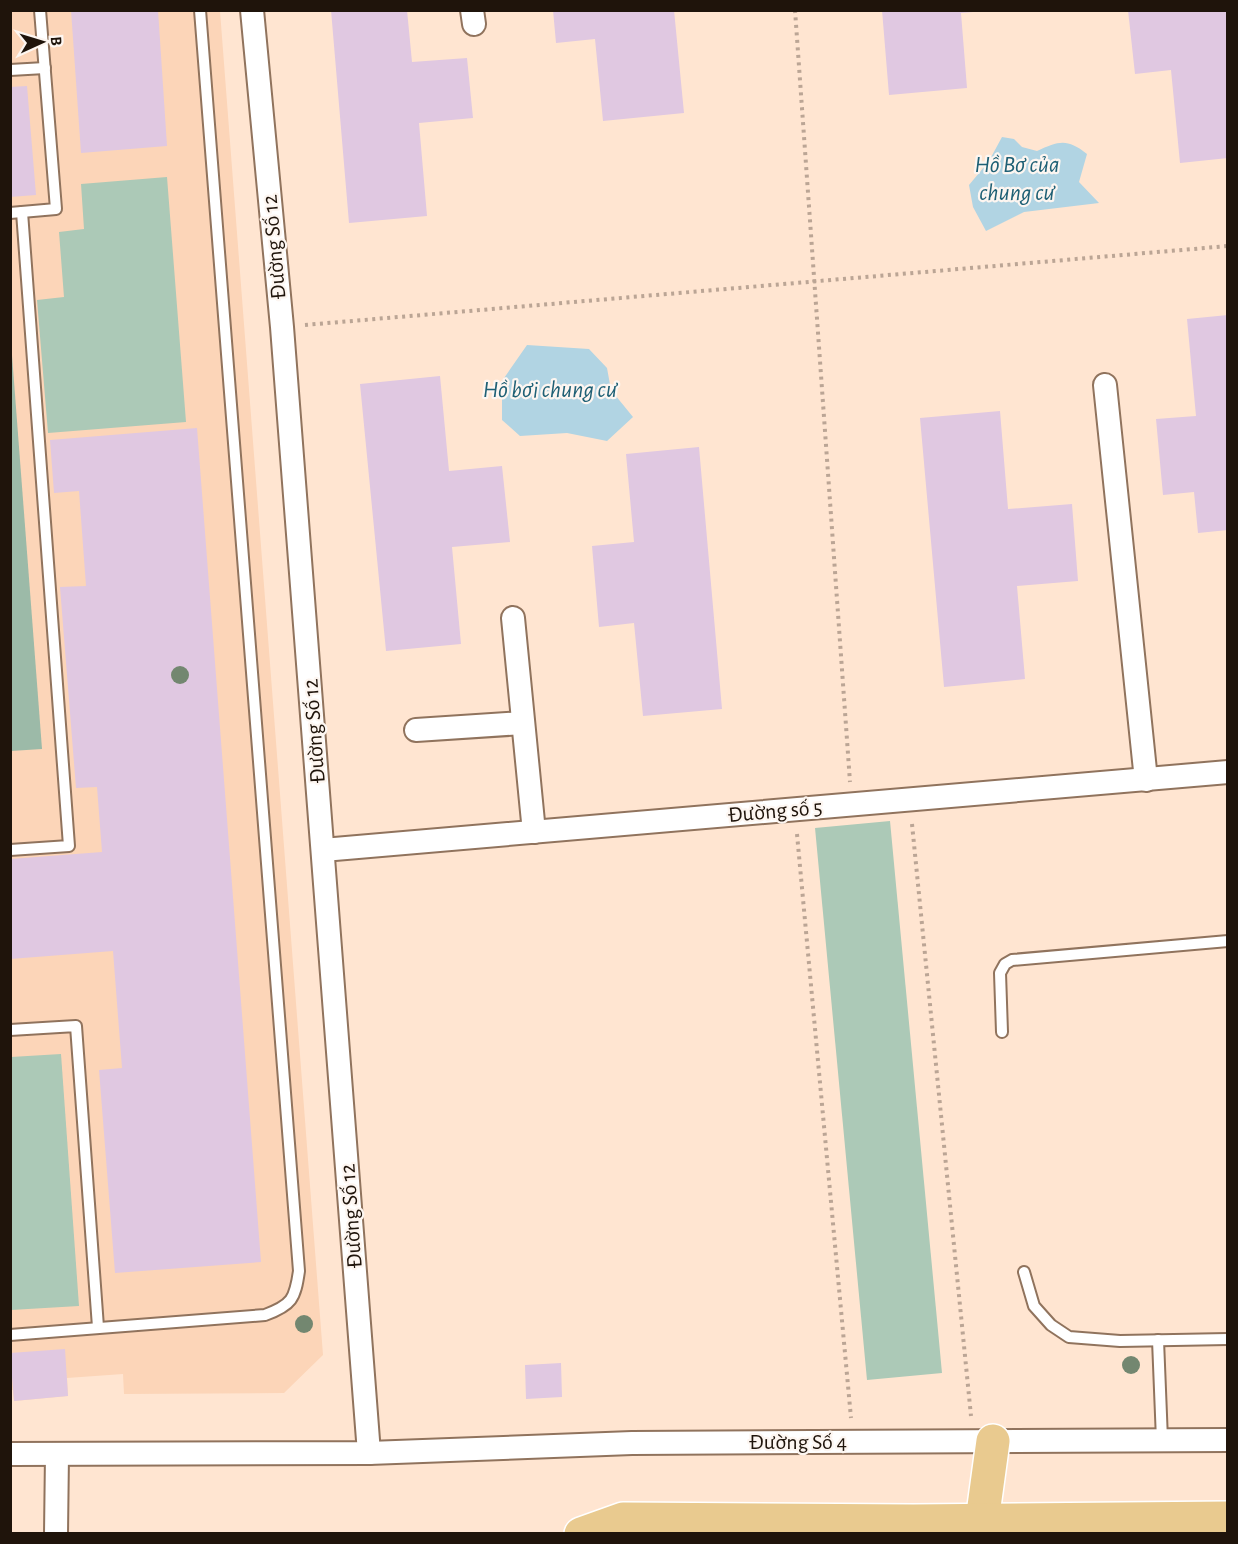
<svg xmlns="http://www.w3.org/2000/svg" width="1238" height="1544" font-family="'Alegreya Sans',sans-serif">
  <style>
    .built { fill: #fcd5b8 }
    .green { fill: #acc9b7 }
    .forest { fill: #9cbaa8 }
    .water { fill: #b1d4e3 }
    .building { fill: #e0c8e1 }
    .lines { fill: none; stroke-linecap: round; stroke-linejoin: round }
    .lane-casing { stroke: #90735d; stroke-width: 14 }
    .street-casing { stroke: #90735d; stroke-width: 26 }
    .primary-casing { stroke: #fff; stroke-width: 36 }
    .path { stroke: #bba595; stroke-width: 4; stroke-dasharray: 3 4.5; stroke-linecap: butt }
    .lane { stroke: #fff; stroke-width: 10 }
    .street { stroke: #fff; stroke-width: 22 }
    .primary { stroke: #e9ca8f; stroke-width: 33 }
    .tree { fill: #738770 }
    .labels { text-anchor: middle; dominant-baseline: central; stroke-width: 4.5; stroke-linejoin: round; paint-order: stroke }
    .street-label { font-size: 22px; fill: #1f140b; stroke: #fdf6f1 }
    .water-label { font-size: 24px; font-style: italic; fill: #1f6075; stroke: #fdf6f1 }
  </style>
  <rect width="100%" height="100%" fill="#ffe5d1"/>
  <!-- built -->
  <polygon class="built" points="11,11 220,11 323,1355 284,1393 124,1394 123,1374 67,1378 68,1396 14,1401 13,1390 11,1390"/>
  <!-- green -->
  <g class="green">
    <polygon points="167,177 186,422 48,433 37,300 64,297 59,232 84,229 81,184"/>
    <polygon points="890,821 942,1373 867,1380 815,828"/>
    <polygon points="61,1054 79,1306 11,1310 11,1057"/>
  </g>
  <!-- forest -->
  <polygon class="forest" points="11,342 42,749 11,751 10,751"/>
  <!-- water -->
  <g class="water">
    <path d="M1002 137 1014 139 1022 147 1037 151C1059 141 1067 138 1087 154L1079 182 1099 203 1024 212 986 231 973 207 969 185 989 161Z"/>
    <polygon points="527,345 589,349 607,368 611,390 633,417 607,441 567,433 520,436 502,420 502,381"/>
  </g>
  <!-- building -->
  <g class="building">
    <polygon points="71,10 158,10 167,146 81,153"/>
    <polygon points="331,10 407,10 412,62 467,58 473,118 419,123 427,216 349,223"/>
    <polygon points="553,10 674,10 684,113 603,121 595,39 556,43"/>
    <polygon points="882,10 973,10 973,12 961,13 967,88 889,95"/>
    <polygon points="1128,10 1228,10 1228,158 1180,163 1171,70 1135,74"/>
    <polygon points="27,86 36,195 10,197 10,87"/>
    <polygon points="1228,315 1228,530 1198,533 1194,492 1163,495 1156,419 1196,416 1187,319"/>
    <polygon points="440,376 449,471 502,466 510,542 452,547 461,644 386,651 360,384"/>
    <polygon points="1000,411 1008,509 1072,504 1078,581 1017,586 1025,679 944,687 920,418"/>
    <polygon points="197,428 261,1262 115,1273 99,1070 122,1068 113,951 10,959 10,859 102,852 97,787 76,788 60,587 86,586 79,491 54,493 50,440"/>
    <polygon points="699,447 722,709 643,716 634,623 599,627 592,546 634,542 626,454"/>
    <polygon points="65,1349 68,1396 14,1401 10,1353"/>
    <polygon points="561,1363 562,1397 526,1399 525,1365"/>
  </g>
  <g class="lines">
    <!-- lane casing -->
    <g class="lane-casing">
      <g id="lane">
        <polyline points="10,70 45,68"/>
        <polyline points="10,213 56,209 40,10"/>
        <polyline points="10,850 69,846 22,212"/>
        <polyline points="10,1030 76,1026 98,1327"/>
        <polyline points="1002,1032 1000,973 1005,964 1012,960 1228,941"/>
        <polyline points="1024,1272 1034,1306 1051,1325 1069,1337 1120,1341 1228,1339"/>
        <path d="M10 1335 265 1315C292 1305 295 1299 299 1271L200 10"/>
        <polyline points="1158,1340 1162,1440"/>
      </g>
    </g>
    <!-- street casing -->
    <g class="street-casing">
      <g id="street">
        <polyline points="252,10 282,327 369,1453"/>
        <polyline points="472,10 474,24"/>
        <polyline points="1105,385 1146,780"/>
        <polyline points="513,618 534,832"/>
        <polyline points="416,730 523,723"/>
        <polyline points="323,850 1228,772"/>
        <polyline points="10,1454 369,1453 632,1443 1228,1440"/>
        <polyline points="56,1534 57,1454"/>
      </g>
    </g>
    <!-- primary casing -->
    <g class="primary-casing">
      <g id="primary">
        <polyline points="982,1521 993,1441"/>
        <polyline points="581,1534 623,1519 913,1521 1228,1518"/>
      </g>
    </g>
    <!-- path -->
    <g class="path">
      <polyline points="795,10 850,782"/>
      <polyline points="305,325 1228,246"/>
      <polyline points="912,824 971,1416"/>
      <polyline points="797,834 851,1418"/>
    </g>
    <!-- lane -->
    <use href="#lane" class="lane"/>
    <!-- street -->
    <use href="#street" class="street"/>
    <!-- primary -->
    <use href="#primary" class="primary"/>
  </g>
  <!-- trees -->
  <g class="tree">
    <circle cx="180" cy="675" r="9"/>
    <circle cx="304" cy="1324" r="9"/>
    <circle cx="1131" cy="1365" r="9"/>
  </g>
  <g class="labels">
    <!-- street labels -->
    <g class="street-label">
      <text transform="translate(274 247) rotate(-95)">Đường Số 12</text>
      <text transform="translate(314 731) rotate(-94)">Đường Số 12</text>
      <text transform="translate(775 811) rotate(-5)">Đường số 5</text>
      <text transform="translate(351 1216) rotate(-94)">Đường Số 12</text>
      <text x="798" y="1442">Đường Số 4</text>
    </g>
    <!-- water labels -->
    <g class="water-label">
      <text x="1017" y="165">Hồ Bơ của<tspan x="1017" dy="28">chung cư</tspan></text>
      <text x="550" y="390">Hồ bơi chung cư</text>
    </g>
  </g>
  <!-- border -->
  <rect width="1238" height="1544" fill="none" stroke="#1f140b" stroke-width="24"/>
  <!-- north arrow -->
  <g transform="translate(42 42) rotate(86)" stroke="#fdf6f1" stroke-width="4.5" paint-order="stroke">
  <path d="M0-4.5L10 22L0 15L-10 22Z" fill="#1f140b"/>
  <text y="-9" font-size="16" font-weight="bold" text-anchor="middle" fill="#1f140b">B</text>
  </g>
</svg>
